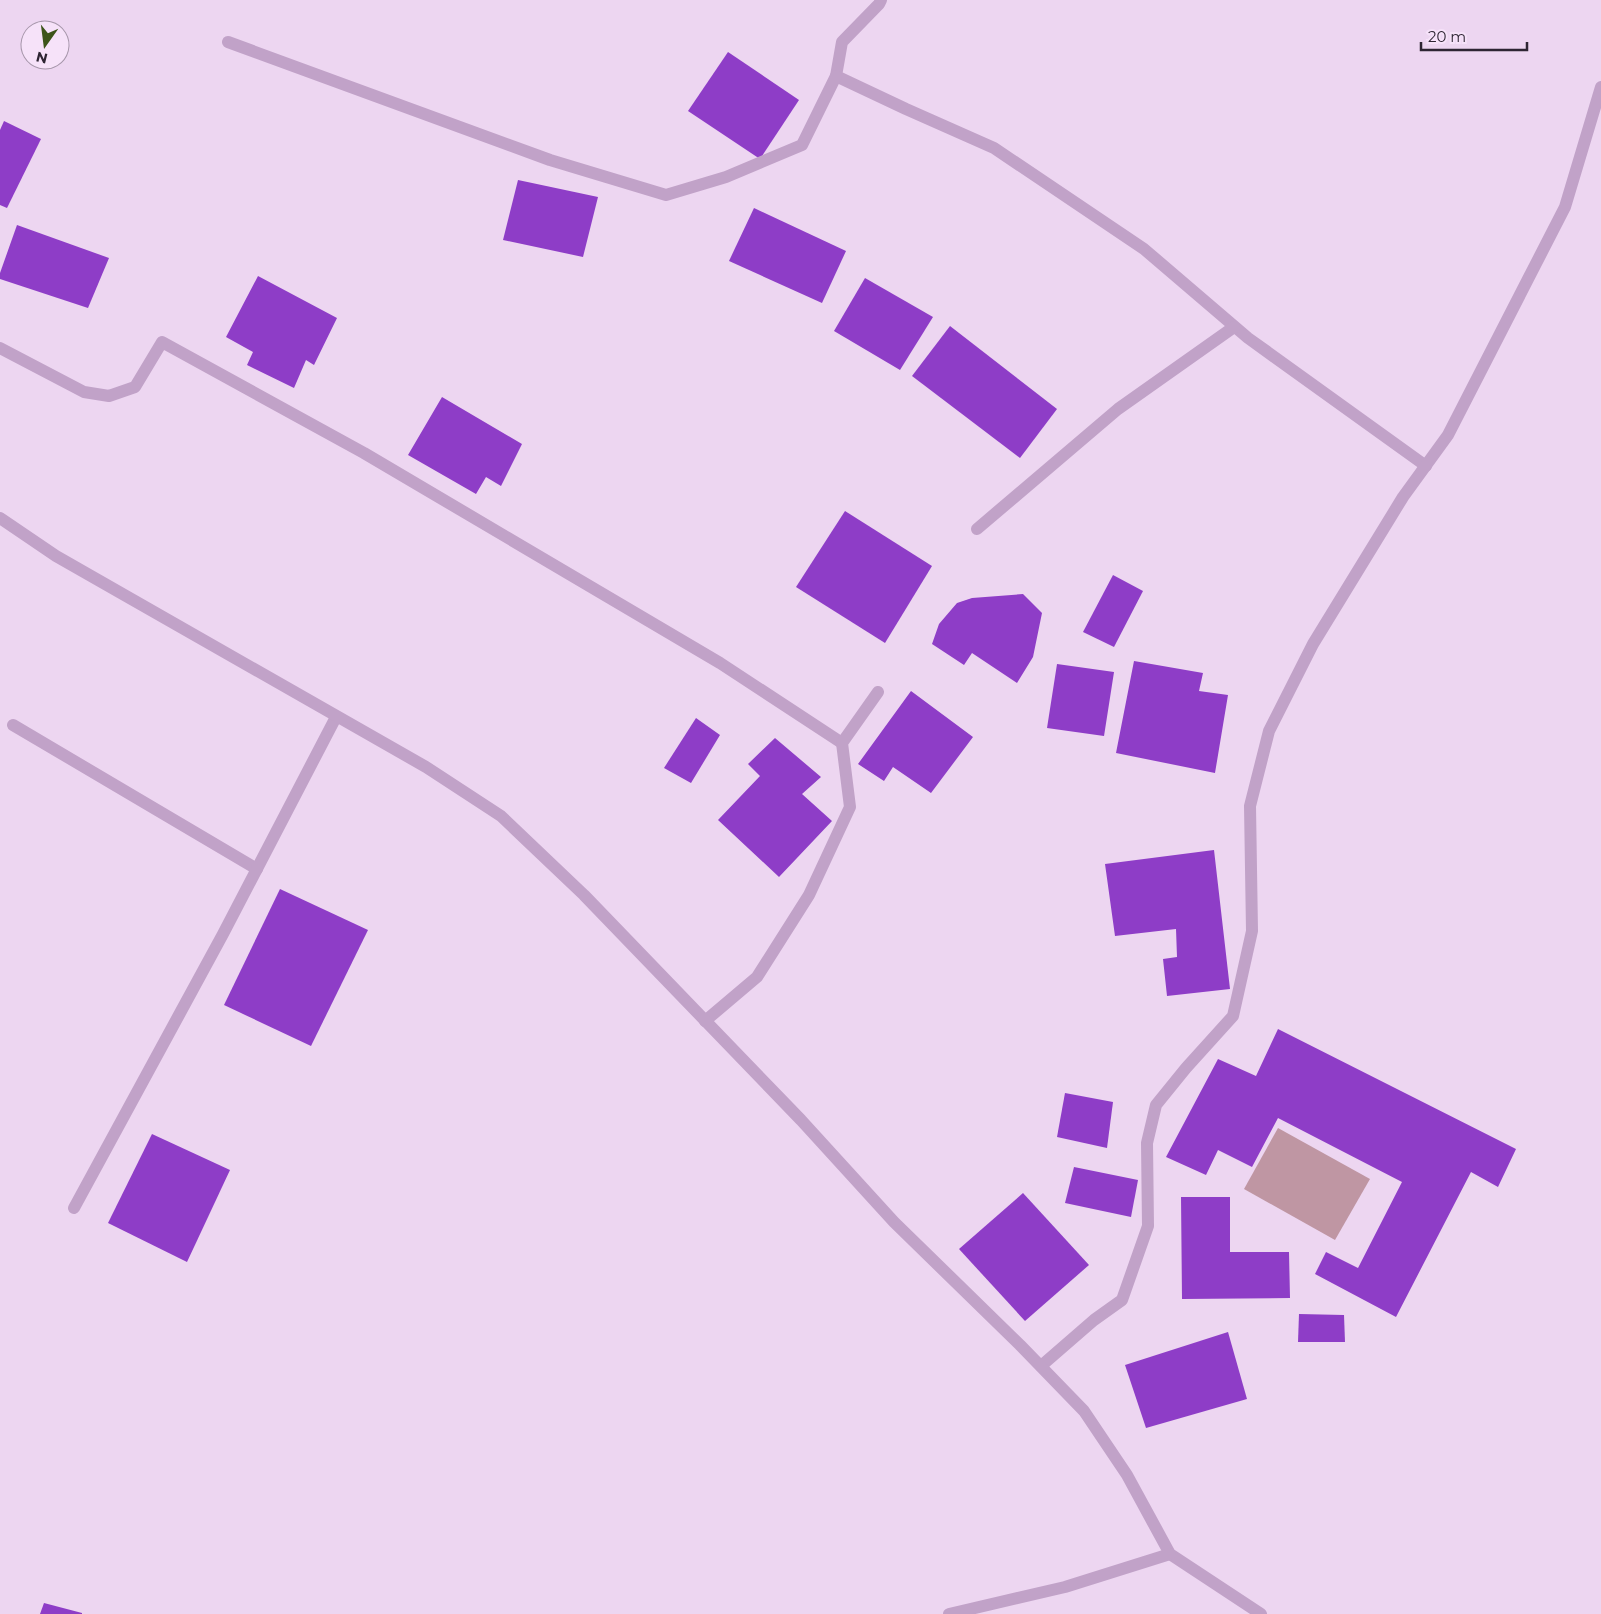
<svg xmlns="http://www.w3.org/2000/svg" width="1601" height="1614" font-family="Montserrat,sans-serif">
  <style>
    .green { fill: #bf96a3 }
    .building { fill: #8e3dc7 }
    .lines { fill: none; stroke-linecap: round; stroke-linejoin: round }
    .service { stroke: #c1a2c8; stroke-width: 12 }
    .minor { stroke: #c1a2c8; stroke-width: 12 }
    .tertiary { stroke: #c1a2c8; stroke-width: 12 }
  </style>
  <rect width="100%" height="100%" fill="#edd6f1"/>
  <!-- green -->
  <polygon class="green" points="1278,1128 1370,1179 1335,1240 1244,1189"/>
  <!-- building -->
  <g class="building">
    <polygon points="728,52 799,100 760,159 688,111"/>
    <polygon points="4,121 41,139 7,208 0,205 0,130"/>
    <polygon points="518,180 598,197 583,257 503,240"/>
    <polygon points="754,208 846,251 822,303 729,261"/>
    <polygon points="17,225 109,258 88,308 0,279 0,273"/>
    <polygon points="258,276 337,318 314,365 306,360 294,388 247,365 253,352 226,337"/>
    <polygon points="865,278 933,317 900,370 834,331"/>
    <polygon points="950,326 1057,409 1020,458 912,376"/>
    <polygon points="442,397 522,444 501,486 486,477 476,494 408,455"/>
    <polygon points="845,511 932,566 885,643 796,587"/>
    <polygon points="1113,575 1143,591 1114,647 1083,632"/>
    <polygon points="1023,594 1042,613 1033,657 1017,683 972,653 964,665 932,644 939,624 957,603 972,598"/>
    <polygon points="1134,661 1203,673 1199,691 1228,695 1215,773 1116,753"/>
    <polygon points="1057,664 1114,672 1104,736 1047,728"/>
    <polygon points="911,691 973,737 931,793 893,767 884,781 858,764"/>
    <polygon points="696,718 720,735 691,783 664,768"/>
    <polygon points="775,738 821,777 802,794 832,821 779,877 718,820 760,776 748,764"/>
    <polygon points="1214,850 1230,989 1167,996 1163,959 1177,957 1176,929 1115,936 1105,864"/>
    <polygon points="280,889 368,930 311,1046 224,1005"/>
    <polygon points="1278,1029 1516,1149 1498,1187 1471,1172 1396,1317 1315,1274 1326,1252 1358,1268 1402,1182 1278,1118 1252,1167 1218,1150 1206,1175 1166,1157 1218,1059 1256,1076"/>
    <polygon points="1065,1093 1113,1102 1107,1148 1057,1137"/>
    <polygon points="152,1134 230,1170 187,1262 108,1223"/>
    <polygon points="1074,1167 1138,1180 1131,1217 1065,1203"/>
    <polygon points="1023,1193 1089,1265 1025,1321 959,1249"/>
    <polygon points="1181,1197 1230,1197 1230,1252 1289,1252 1290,1298 1182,1299"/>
    <polygon points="1299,1314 1344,1315 1345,1342 1298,1342"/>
    <polygon points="1228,1332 1247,1399 1146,1428 1125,1365"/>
    <polygon points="44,1603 82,1613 82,1614 40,1614"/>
  </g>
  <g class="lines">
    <!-- service -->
    <polyline class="service" points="13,725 257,869"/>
    <!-- minor -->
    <g class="minor">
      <polyline points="881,0 879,4 842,42 836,76 906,109 994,148 1144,249 1248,338 1426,466"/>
      <polyline points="228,42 550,160 666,195 726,177 802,145 836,76"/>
      <polyline points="0,348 84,392 109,396 135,387 162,342 364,453 720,663 842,743"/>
      <polyline points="977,529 1118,409 1234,327"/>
      <polyline points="705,1021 757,977 809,895 850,807 842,743 878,692"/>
      <polyline points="74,1208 223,934 336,717"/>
      <polyline points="1041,1366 1094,1320 1122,1300 1148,1226 1147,1143 1156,1105 1186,1068 1233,1016 1252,931 1250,806 1269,731 1313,644 1403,497 1448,435 1565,207 1601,87"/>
    </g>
    <!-- tertiary -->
    <g class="tertiary">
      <polyline points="0,518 56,556 426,767 501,816 584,895 801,1120 894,1222 1020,1345 1084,1411 1127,1475 1170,1554 1261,1614"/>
      <polyline points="949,1614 1065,1587 1170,1554"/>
    </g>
  </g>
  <!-- north arrow -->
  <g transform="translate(45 45) rotate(194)"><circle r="24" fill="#f6e2f9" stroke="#a696aa"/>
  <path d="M0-4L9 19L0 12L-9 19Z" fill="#3d541a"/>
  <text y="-8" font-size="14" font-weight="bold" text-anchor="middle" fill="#2e2533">N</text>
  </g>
  <!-- scale -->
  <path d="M1421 42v8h106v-8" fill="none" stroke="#2e2533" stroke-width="2.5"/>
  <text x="1428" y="42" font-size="15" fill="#2e2533" stroke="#f6e2f9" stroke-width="4" paint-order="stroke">20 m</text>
</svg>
